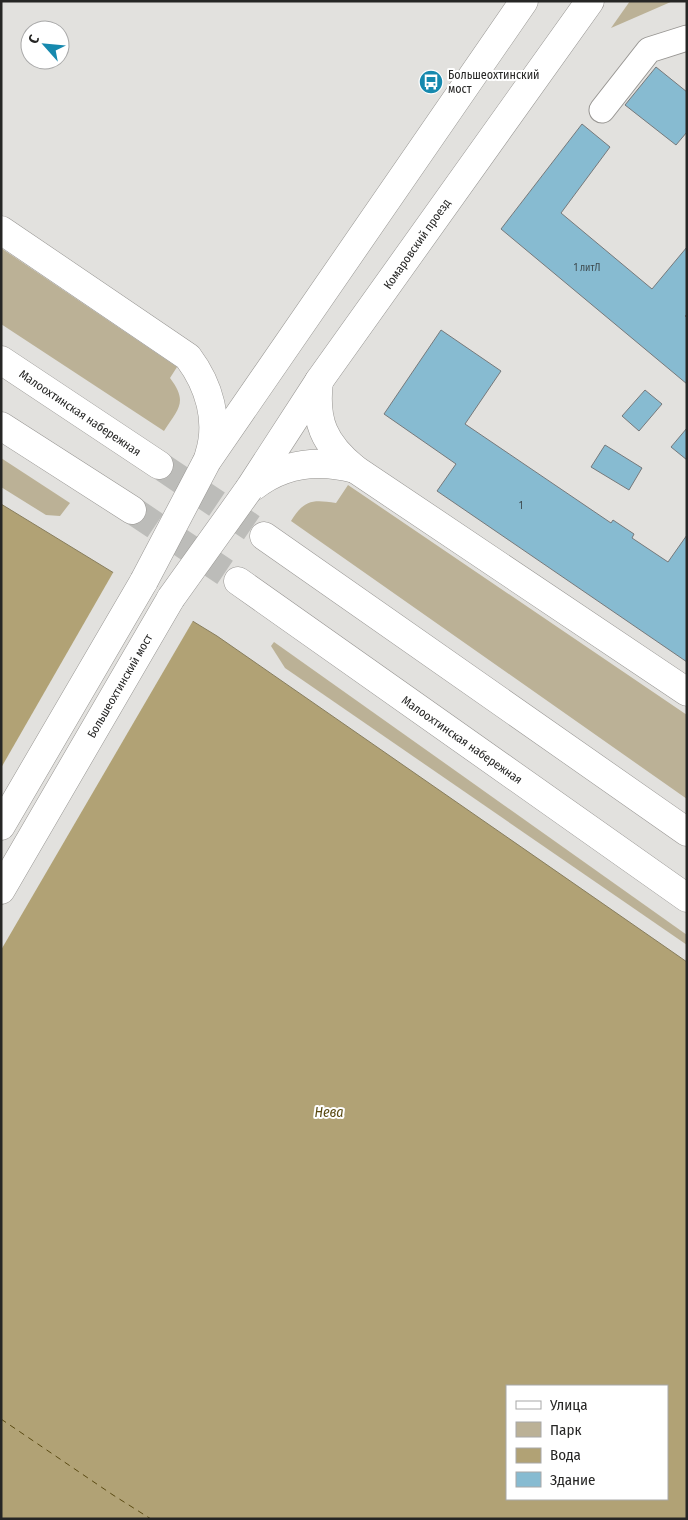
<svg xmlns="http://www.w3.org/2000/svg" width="688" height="1520" font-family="'Fira Sans Condensed',sans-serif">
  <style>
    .green { fill: #bbb196 }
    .water { fill: #b1a275; stroke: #877d5d; fill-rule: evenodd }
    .pier { fill: #e2e1de }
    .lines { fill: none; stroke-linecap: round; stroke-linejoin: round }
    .ferry { stroke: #5b4b13; stroke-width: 1; stroke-dasharray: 6 5; stroke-linecap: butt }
    .building { fill: #87bbd1; stroke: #76797b }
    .major-tunnel { stroke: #bcbcb9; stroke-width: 28; stroke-dasharray: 28 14; stroke-linecap: butt }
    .minor-casing { stroke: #989693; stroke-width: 27 }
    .major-casing { stroke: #989693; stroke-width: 29 }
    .minor { stroke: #fff; stroke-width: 25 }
    .major { stroke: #fff; stroke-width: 28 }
    .major-bridge-casing { stroke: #989693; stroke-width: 29; stroke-linecap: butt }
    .major-bridge { stroke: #fff; stroke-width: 28 }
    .labels { text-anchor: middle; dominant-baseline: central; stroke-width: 4; stroke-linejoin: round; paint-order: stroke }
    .number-label { font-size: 10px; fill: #3e4b50 }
    .poi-label { font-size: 12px; fill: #262625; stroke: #fff; text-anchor: start }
    .street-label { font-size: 12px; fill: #262625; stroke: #fff }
    .water-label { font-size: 14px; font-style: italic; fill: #5b4b13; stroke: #fff }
  </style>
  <rect width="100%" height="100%" fill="#e2e1de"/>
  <!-- green -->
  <g class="green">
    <polygon points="630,1 673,1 611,28"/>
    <path d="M1 248 177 367 170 378C188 402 179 408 164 431L1 324Z"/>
    <polygon points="1,458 70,503 60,516 46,515 1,487"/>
    <path d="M348 485 687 715V799L291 521C304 500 312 499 336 503Z"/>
    <polygon points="274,642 687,935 687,945 285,668 271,646"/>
  </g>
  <!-- water -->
  <path class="water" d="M1 504 217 636 687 962V1519H1ZM507 1386H667V1499H507Z"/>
  <!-- pier -->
  <polygon class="pier" points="114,571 194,619 1,950 1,768"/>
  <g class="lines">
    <!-- ferry -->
    <polyline class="ferry" points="1,1419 113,1495 151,1519"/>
  </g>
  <!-- building -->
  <g class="building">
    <polygon points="656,67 687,92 687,132 676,145 625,105"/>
    <polygon points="582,124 610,147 561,213 652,289 687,247 687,314 685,316 687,318 687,384 501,229"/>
    <polygon points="441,330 501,371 465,424 611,523 613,520 634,534 632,538 668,562 687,535 687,662 437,491 456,464 384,414"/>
    <polygon points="645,390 662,404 639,431 622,416"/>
    <polygon points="687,428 687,460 671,447"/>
    <polygon points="605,445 642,468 629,490 591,467"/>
  </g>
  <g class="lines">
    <!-- major-tunnel -->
    <g class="major-tunnel">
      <polyline points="159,465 264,536"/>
      <polyline points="132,510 238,581"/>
    </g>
    <!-- minor casing -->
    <g class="minor-casing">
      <polyline id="minor" points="602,110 649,50 687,38"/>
    </g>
    <!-- major casing -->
    <g class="major-casing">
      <g id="major">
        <path d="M1 230 188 357C209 385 220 421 209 455"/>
        <polyline points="1,360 159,465"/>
        <path d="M319 381C314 421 324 444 355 469L687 692"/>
        <polyline points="1,426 132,510"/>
        <polyline points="207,461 524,1"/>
        <path d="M253 487C283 463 318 459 355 469"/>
        <polyline points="249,489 319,381 590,1"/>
        <polyline points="264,536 687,832"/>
        <polyline points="238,581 687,898"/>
        <polyline points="1,826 144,581"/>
        <polyline points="1,890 171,598"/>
      </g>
    </g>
    <!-- minor -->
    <use href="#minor" class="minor"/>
    <!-- major -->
    <use href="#major" class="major"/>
    <!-- major-bridge casing -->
    <g class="major-bridge-casing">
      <g id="major-bridge">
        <polyline points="144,581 207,461"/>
        <polyline points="171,598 249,489"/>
      </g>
    </g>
    <!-- major-bridge -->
    <use href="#major-bridge" class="major-bridge"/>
  </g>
  <!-- icons -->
  <defs>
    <g id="bus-disc" transform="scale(1.25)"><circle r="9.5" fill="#1689ae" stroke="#fff"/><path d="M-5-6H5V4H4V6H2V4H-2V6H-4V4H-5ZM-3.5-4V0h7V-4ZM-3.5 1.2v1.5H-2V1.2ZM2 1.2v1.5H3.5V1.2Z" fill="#fff"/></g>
  </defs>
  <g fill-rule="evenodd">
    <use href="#bus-disc" x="431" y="82"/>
  </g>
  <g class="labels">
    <!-- number labels -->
    <g class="number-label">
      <text x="587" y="268">1 литЛ</text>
      <text x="521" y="506">1</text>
    </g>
    <!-- poi labels -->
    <g class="poi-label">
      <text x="448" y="75">Большеохтинский<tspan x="448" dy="14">мост</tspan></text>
    </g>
    <!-- street labels -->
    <g class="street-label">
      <text transform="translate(417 244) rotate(-55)">Комаровский проезд</text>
      <text transform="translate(80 413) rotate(34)">Малоохтинская набережная</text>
      <text transform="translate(120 686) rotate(-60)">Большеохтинский мост</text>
      <text transform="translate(462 740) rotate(35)">Малоохтинская набережная</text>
    </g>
    <!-- water labels -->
    <g class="water-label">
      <text x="329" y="1112">Нева</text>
    </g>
  </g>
  <!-- border -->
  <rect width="688" height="1520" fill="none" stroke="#262625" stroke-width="5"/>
  <!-- legend -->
  <rect x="506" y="1385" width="162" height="115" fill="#ffffff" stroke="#a8a8a8"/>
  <rect x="516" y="1401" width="25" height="8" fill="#ffffff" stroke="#a8a8a8"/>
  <text x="550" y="1410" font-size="15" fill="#262625">Улица</text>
  <rect x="516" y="1422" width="25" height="15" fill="#bbb196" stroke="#a8a8a8"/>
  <text x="550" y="1435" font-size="15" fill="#262625">Парк</text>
  <rect x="516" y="1448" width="25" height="15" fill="#b1a275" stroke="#a8a8a8"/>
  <text x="550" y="1460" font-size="15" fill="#262625">Вода</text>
  <rect x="516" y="1472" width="25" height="15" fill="#87bbd1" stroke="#a8a8a8"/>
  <text x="550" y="1485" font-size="15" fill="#262625">Здание</text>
  <!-- north arrow -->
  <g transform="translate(45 45) rotate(297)"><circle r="24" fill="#ffffff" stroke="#a8a8a8"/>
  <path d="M0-4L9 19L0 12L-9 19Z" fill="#1689ae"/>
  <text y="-8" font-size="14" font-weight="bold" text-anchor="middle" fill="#262625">С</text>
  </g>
</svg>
